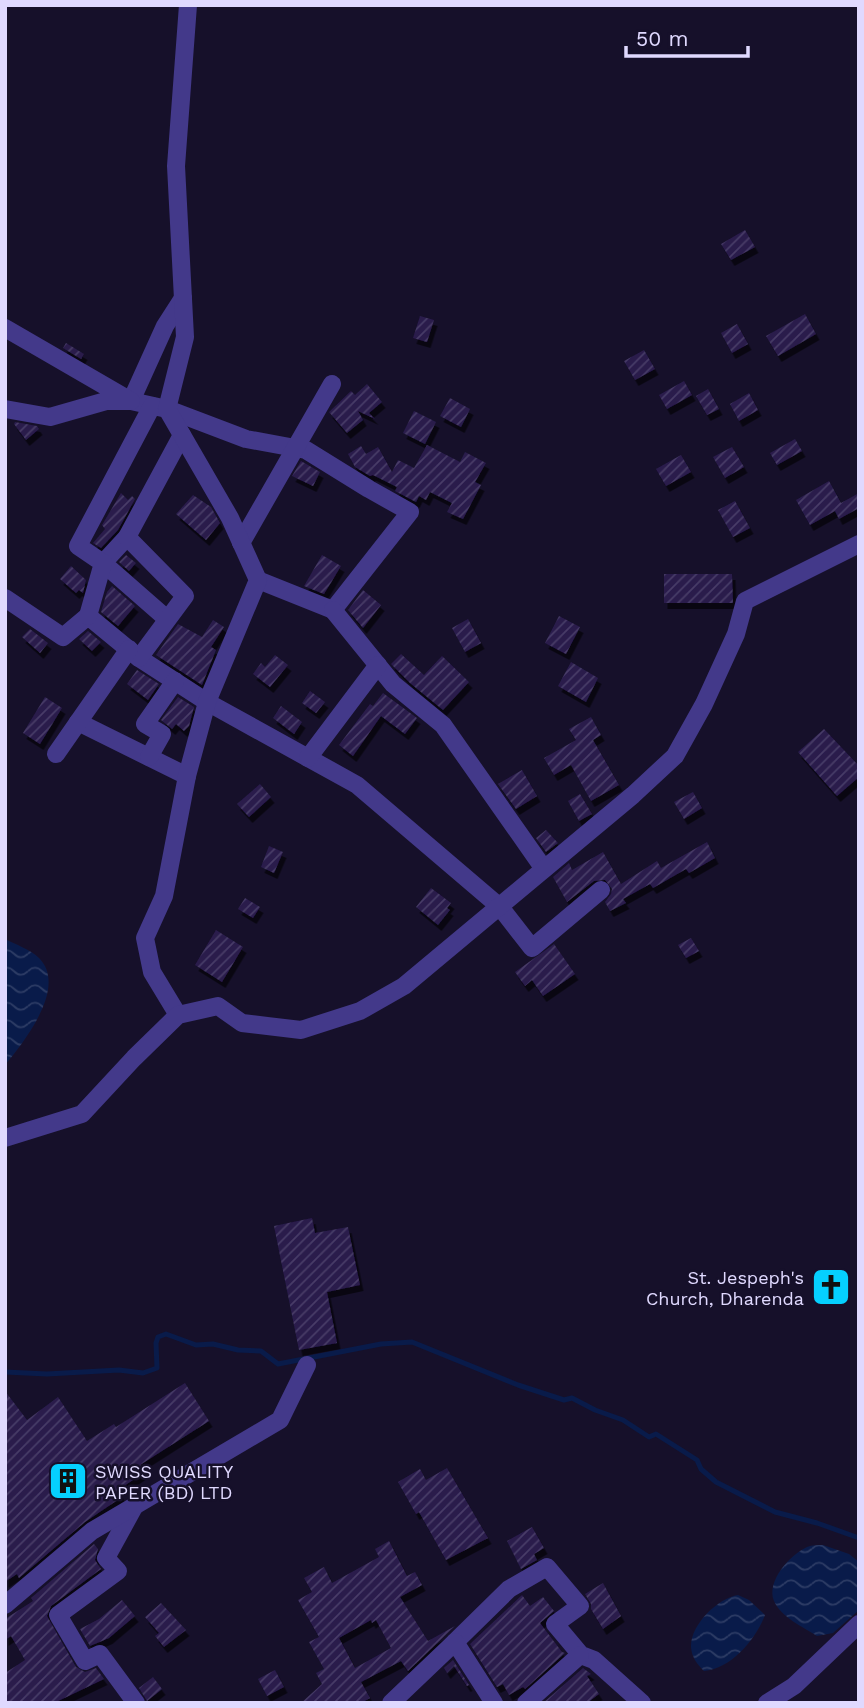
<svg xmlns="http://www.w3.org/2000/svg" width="864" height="1708" font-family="'Work Sans',sans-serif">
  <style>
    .water { fill: url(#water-waves) }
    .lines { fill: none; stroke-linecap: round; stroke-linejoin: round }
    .stream { stroke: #091b4a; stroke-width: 5 }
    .building { fill: url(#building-hatch); fill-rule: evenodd; filter: url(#shadow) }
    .minor { stroke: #43398a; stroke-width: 18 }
    .labels { text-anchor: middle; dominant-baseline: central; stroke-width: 5; stroke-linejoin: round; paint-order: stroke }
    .poi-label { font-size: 18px; fill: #e0d9ff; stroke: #16102a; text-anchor: end }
  </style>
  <defs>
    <pattern id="water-waves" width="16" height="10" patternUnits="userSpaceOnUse" patternTransform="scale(1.75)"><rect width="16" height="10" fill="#091b4a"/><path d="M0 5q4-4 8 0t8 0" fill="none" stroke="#2d3c65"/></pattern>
    <pattern id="building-hatch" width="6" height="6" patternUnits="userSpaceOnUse" patternTransform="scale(1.75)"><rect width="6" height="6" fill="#291b4c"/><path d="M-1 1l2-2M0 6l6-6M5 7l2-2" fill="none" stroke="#483c67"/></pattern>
    <filter id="shadow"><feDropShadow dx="3.5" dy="6" stdDeviation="0" flood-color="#0009"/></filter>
  </defs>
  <rect width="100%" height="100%" fill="#16102a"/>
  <!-- water -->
  <g class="water">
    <path d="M5 939C15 944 31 950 39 958 68 987 24 1042 5 1065Z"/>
    <path d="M823 1545 849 1554 859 1562V1610L833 1633 817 1636C803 1627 781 1617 774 1601 766 1581 790 1555 807 1547 812 1545 818 1545 823 1545Z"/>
    <path d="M738 1595 749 1600 765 1615C756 1639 731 1669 704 1671 697 1664 692 1658 691 1647 690 1625 718 1598 738 1595Z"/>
  </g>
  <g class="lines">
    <!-- stream -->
    <polyline class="stream" points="5,1372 47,1374 119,1370 143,1373 157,1368 156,1343 158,1337 166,1334 196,1345 213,1344 238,1350 261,1351 278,1364 381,1344 412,1342 518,1385 564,1400 572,1398 595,1410 623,1420 649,1437 656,1434 697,1460 701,1469 716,1482 775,1512 817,1523 859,1538"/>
  </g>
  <!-- building -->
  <g class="building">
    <polygon points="745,230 755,247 731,260 721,244"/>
    <polygon points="805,314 816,334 778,356 766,336"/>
    <polygon points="420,316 434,320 427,342 413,338"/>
    <polygon points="737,324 748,344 732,353 721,333"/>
    <polygon points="66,343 84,354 81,359 63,348"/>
    <polygon points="644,350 655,369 635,380 624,361"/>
    <polygon points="684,381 692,395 667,409 659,395"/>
    <polygon points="367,384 382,402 369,413 375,419 358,411 363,420 347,433 329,412 351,391 355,395"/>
    <polygon points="708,389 719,409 707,415 696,396"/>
    <polygon points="749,393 758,410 739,421 730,404"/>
    <polygon points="450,398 470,409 461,427 440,416"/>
    <polygon points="414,411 436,422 425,444 403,433"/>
    <polygon points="15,422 37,426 39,429 26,440 14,424"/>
    <polygon points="795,439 802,451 777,465 770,453"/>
    <polygon points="427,445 460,462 465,452 486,463 475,482 481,485 463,519 447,512 452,503 430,492 426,500 419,496 416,502 395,491 397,487 373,475 370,476 355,467 348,454 361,446 366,454 378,447 392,472 398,460 414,468"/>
    <polygon points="732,447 744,467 725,478 713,457"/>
    <polygon points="681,455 691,472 666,486 656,469"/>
    <polygon points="301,461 320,472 313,486 292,476"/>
    <polygon points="829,481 841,503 859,493 859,508 839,519 835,511 810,525 796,500"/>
    <polygon points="121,493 128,500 132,496 135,499 118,530 101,548 93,543 105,529 102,525"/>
    <polygon points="193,495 211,507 220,523 206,540 176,514"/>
    <polygon points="735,501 750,528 733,537 718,510"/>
    <polygon points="126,555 136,563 129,571 119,562"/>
    <polygon points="322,555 341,566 324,594 304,586"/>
    <polygon points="71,566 86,580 83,593 79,590 76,593 60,579"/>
    <polygon points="664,574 732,574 733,603 664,603"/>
    <polygon points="112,586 135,606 118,626 101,612 107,592"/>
    <polygon points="363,590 381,605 363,628 348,610"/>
    <polygon points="559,616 580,627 566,654 545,643"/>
    <polygon points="468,619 481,643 465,652 452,628"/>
    <polygon points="213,620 224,627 211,647 216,650 202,685 156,655 178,624 202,637"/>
    <polygon points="30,629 48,643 40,653 22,637"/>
    <polygon points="88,631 101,642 92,651 79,639"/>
    <polygon points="401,654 424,675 442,656 469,682 443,710 410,683 391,664"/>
    <polygon points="275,655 288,665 270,687 253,674 261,663 265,667"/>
    <polygon points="571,662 598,678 586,702 558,686"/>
    <polygon points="137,670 159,684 148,700 127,684"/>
    <polygon points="310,691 325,702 316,713 302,703"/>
    <polygon points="383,693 417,718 405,734 381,716 353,756 339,745 370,704 373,706"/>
    <polygon points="45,697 62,708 40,744 23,733"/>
    <polygon points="178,697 194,707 189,726 184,731 176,724 172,729 161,720"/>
    <polygon points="281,706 302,722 294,734 273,718"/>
    <polygon points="591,717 601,735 593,740 619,785 591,801 571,765 554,775 544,758 576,740 569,729"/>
    <polygon points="824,729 859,766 859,777 837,796 798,752"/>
    <polygon points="522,770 537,796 516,809 498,784"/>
    <polygon points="260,784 271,797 249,817 237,804"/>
    <polygon points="693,792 702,808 684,819 674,802"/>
    <polygon points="580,794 592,814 579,821 568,801"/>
    <polygon points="546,830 558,843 546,852 536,838"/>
    <polygon points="707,842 715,858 689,873 686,869 653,888 650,884 623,899 626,903 610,911 605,902 611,894 612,889 605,880 594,881 567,902 553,877 569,863 572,870 603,852 621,884 657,861 661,868"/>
    <polygon points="269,846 283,852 274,873 261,867"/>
    <polygon points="431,888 451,903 447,908 450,910 438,925 416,907"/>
    <polygon points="245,898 260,907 253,918 238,909"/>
    <polygon points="216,930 243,947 222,982 195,965"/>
    <polygon points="691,938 699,951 686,958 678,945"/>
    <polygon points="554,944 575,974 543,996 532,980 525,986 515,972"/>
    <polygon points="312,1218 315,1233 348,1227 360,1285 327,1292 337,1343 299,1350 274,1226"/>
    <polygon points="185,1383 209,1421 140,1465 145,1472 118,1490 122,1497 85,1522 19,1578 17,1574 5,1582 5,1391 27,1420 58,1397 87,1441 114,1424 116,1427"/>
    <polygon points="447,1468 488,1538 446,1560 419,1512 416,1514 398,1482 420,1469 426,1480"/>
    <polygon points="532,1527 544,1548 534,1554 537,1560 521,1569 507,1541"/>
    <path d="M389 1541 407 1576 415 1572 422 1585 400 1597 428 1641 455 1626 408 1671 401 1661 361 1682 370 1698 361 1703H301L322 1684 316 1673 324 1669 309 1642 319 1637 298 1600 312 1592 304 1578 324 1567 332 1583 379 1557 375 1549ZM371 1620 372 1623 376 1620 391 1648 355 1668 339 1638Z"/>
    <polygon points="94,1544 98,1549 95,1560 101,1569 51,1606 47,1616 76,1667 85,1672 96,1668 104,1679 54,1703 5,1703 5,1673 25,1660 11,1636 5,1640 5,1619 33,1601 31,1598"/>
    <polygon points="603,1583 621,1616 603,1629 591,1609 591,1604 585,1594"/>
    <polygon points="522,1595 530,1606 543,1597 554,1611 540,1623 562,1652 565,1653 525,1689 523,1687 509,1695 503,1684 497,1687 470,1644"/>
    <polygon points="122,1600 135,1616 109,1638 90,1646 80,1629 99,1619"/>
    <polygon points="161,1603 186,1630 164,1647 155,1636 159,1633 145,1617"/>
    <polygon points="453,1660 469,1685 467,1686 454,1666 447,1673 444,1668"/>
    <polygon points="583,1668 591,1674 587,1676 599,1694 587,1703 543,1703"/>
    <polygon points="275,1670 284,1687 267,1696 258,1679"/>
    <polygon points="153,1677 162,1689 147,1701 139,1688"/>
  </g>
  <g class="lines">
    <!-- minor -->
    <g class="minor">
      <polyline points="183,298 165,326 131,401 167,409 246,439 306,450 369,489 410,512 333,610 258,580"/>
      <polyline points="5,328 131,401 106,401 50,417 5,409"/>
      <polyline points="127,537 103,563 167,619"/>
      <polyline points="241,543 332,384"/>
      <polyline points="5,598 63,637 88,616 139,658 207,702 357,785 500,907 532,948 601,890"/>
      <polyline points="333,610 393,684 443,725 544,869"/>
      <polyline points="88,616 103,563 78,546 152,406"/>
      <polyline points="139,658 185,596 127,537 182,435"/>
      <polyline points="78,722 187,776"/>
      <polyline points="56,754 129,649"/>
      <polyline points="149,757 162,734 145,724 175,681"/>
      <polyline points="308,758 378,665"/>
      <polyline points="178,1015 152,972 145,938 164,896 187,776 207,702 258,580 230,518 167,409 185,337 176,166 188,5"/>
      <polyline points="5,1138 82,1114 134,1058 178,1015 218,1006 242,1023 301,1030 360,1011 404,986 633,795 675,756 704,704 736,634 745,601 859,544"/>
      <polyline points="134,1507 106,1558 118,1571 58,1615 85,1661 100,1654 136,1703"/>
      <polyline points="5,1605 92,1531 280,1420 307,1365"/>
      <polyline points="455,1642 509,1589 547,1567 580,1606 555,1624 581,1655 594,1660 642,1703"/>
      <polyline points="391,1703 455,1642 494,1703"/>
      <polyline points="526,1703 580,1655"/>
      <polyline points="767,1703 794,1686 859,1624"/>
    </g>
  </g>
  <!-- icons -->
  <defs>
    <g id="church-square" transform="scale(2.0125)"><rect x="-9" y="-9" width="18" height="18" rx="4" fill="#05d0ff" stroke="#16102a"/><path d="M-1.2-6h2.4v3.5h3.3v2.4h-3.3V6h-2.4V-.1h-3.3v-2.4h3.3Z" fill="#111"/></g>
    <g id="building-square" transform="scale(2.0125)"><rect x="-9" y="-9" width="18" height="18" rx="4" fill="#05d0ff" stroke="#16102a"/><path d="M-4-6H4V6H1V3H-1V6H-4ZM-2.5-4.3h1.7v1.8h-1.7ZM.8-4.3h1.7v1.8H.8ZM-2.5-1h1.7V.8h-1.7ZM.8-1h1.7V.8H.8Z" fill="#111"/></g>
  </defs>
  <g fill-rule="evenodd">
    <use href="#church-square" x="831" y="1287"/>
    <use href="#building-square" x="68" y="1481"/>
  </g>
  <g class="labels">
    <!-- poi labels -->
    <g class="poi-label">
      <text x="804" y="1277">St. Jespeph's<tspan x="804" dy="21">Church, Dharenda</tspan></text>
      <text x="95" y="1471" text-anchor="start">SWISS QUALITY<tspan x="95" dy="21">PAPER (BD) LTD</tspan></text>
    </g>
  </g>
  <!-- border -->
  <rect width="864" height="1708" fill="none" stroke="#e0d9ff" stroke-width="14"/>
  <!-- scale -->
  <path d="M626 46v10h122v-10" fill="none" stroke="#e0d9ff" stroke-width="3.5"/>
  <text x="636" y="46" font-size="21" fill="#e0d9ff" stroke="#16102a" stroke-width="5" paint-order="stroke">50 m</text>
</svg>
